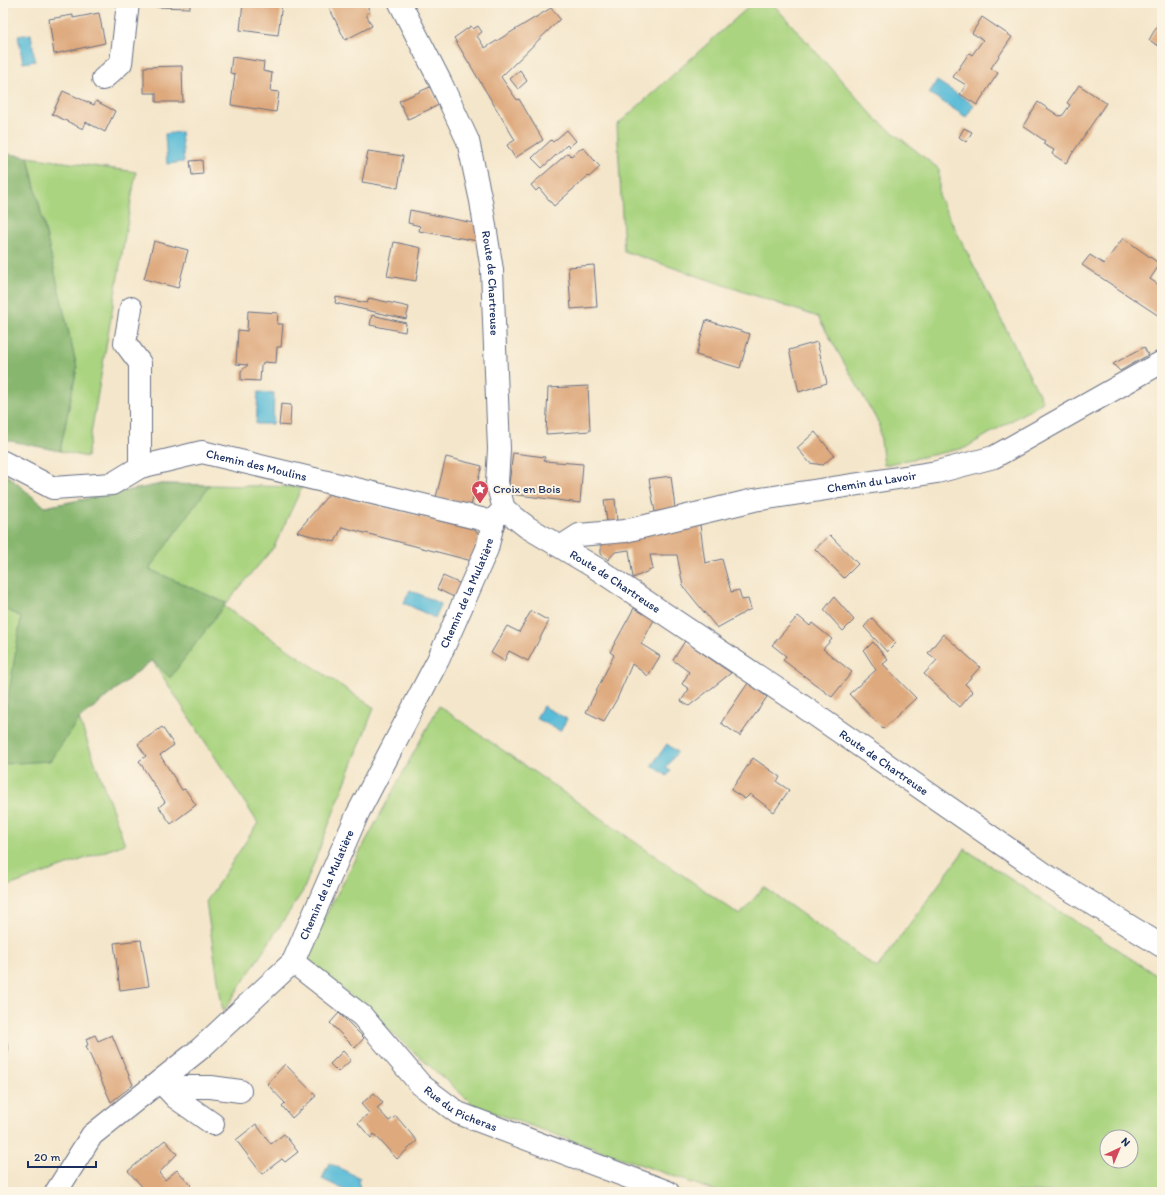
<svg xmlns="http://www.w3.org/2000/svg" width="1165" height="1195" font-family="Itim,sans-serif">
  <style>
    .green { fill: #aad480; stroke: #62826f; fill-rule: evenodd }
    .forest { fill: #87b66e; stroke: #517266 }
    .water { fill: #58bbd7; stroke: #3a759a }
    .building { fill: #dea97d }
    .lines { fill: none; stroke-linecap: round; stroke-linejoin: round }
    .minor-casing { stroke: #676f84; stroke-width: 24 }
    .major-casing { stroke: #676f84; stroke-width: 24 }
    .minor { stroke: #fff; stroke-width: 22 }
    .major { stroke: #fff; stroke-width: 22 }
    .labels { text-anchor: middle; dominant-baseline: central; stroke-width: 4; stroke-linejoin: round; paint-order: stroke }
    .street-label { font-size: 12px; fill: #1b2f5e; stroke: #fcf5e5 }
    .poi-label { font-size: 12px; fill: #1b2f5e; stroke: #fcf5e5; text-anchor: start }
  </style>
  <rect width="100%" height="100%" fill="#fcf5e5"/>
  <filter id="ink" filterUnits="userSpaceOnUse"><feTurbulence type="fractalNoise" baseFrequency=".025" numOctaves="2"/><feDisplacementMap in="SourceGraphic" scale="8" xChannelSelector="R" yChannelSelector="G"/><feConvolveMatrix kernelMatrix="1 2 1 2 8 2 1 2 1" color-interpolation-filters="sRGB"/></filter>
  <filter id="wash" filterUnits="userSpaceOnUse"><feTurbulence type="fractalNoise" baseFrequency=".012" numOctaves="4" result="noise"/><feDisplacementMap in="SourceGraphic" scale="16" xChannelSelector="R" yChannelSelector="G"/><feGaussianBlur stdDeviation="0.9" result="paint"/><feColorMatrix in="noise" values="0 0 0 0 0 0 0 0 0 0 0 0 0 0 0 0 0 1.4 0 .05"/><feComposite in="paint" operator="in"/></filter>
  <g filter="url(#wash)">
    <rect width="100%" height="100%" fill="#f4e6ca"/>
    <!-- green -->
    <g class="green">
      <polygon points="753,3 772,3 876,119 939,169 939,197 1043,402 965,448 884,465 879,424 818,317 624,251 617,125"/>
      <polygon points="28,157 136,172 87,457 60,451 77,368"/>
      <polygon points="3,472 45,507 162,484 302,487 274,547 224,606 374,708 303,891 223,1012 206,902 258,823 152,660 79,719 125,844 3,888"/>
      <path d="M439 706 740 915 764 887 877 968 965 849 1162 979V1192H718L475 1106 304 955ZM1107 1137H1131V1161H1107Z"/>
    </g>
    <!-- forest -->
    <g class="forest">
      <polygon points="3,153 28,157 77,368 60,451 6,440 3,435"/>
      <polygon points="3,472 45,507 162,484 210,485 149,569 226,603 170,678 152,660 79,719 50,761 3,764 3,731 21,617 3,608"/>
    </g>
    <!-- water -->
    <g class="water">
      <polygon points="31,34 35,61 23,63 18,36"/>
      <polygon points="937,81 974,105 966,117 929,93"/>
      <polygon points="181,132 184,162 167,164 165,134"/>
      <polygon points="258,392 274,393 273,424 256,424"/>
      <polygon points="410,590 441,604 435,618 404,603"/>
      <polygon points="543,706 567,719 560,731 536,718"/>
      <polygon points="667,744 677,752 666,768 671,771 667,776 652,765"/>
      <polygon points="329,1163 360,1178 358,1181 360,1188 349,1192 322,1179"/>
    </g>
    <g id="blocks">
      <!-- building -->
      <g class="building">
        <polygon points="156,3 190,3 190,8 156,7"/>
        <polygon points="243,3 282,3 278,35 240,30"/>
        <polygon points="327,3 366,3 370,12 366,14 372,26 345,40"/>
        <polygon points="551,8 560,19 501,77 517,100 519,99 543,140 515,158 507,145 515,140 454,38 471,26 473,29 478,26 482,32 477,36 485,48"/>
        <polygon points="99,13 105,43 54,54 49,19 73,15 73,18"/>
        <polygon points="982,17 1012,37 991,68 998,73 977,105 960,94 966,85 953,77 969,53 972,55 983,40 972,33"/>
        <polygon points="1162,17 1162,48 1149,40"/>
        <polygon points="232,57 264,62 263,71 272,73 270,91 279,92 276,112 231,105 235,74 230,73"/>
        <polygon points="182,66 183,102 156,102 156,93 144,93 144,67"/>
        <polygon points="520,70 527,81 518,89 510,79"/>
        <polygon points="1079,85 1106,103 1066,163 1052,154 1054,150 1043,144 1045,141 1023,126 1038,102 1059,116 1063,115 1070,105 1067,103"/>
        <polygon points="430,87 439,105 408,119 399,101"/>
        <polygon points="63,91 94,105 96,101 115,111 105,132 86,122 83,129 52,114"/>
        <polygon points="964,128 972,132 966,142 959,137"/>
        <polygon points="567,130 576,141 569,147 567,145 542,168 532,158 551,140 553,142"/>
        <polygon points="583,147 600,167 589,177 588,176 554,206 539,188 536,191 531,185 568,153 571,156"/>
        <polygon points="368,151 403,156 398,188 362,182"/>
        <polygon points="202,160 203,174 192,175 190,161"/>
        <polygon points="410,210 478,224 478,241 419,231 420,226 408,223"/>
        <polygon points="1123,238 1160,264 1150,279 1162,287 1162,318 1082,265 1090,255 1104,264"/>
        <polygon points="154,241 188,250 178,288 144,279"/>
        <polygon points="394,242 421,248 416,281 387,276"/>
        <polygon points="594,265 597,307 571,309 568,267"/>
        <polygon points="336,297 367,303 369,298 409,307 406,319 335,303"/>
        <polygon points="248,311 278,313 277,324 283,324 281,347 277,347 276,363 264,362 261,366 260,381 241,380 241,371 248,365 236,364 238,330 247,331"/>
        <polygon points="372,315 406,323 405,332 370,325"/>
        <polygon points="706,320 750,334 740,368 696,355"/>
        <polygon points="817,342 827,383 799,392 789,350"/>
        <polygon points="1144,347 1148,355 1120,371 1113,364"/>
        <polygon points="588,386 590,431 546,434 548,388"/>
        <polygon points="281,404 291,405 290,426 279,425"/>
        <polygon points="815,432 834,455 823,465 810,463 797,448"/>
        <polygon points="513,453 545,457 544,461 583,464 580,503 511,494 508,491"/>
        <polygon points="446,457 482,466 471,505 436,497"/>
        <polygon points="671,476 675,508 655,512 649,479"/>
        <polygon points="329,494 473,529 480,535 472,561 342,527 335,542 297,532"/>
        <polygon points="615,499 617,521 607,522 604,500"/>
        <polygon points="700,525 705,563 722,559 731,592 739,590 742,600 748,599 751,609 717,628 683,586 677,555 650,555 653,569 633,578 629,550 615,552 608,560 601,554 601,540"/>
        <polygon points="830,535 858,564 844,578 815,549"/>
        <polygon points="443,576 461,584 454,597 437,589"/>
        <polygon points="834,597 854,620 843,631 824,610"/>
        <polygon points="634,608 654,620 641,644 660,656 648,676 632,664 617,699 604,721 586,712 614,655 610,652"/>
        <polygon points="531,611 549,621 528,661 509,651 504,661 491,653 507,626 519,632"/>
        <polygon points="798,616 810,626 812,623 832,639 823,649 852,672 832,697 783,660 786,656 772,645"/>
        <polygon points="872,618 896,643 887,652 864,627"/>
        <polygon points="943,634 980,667 965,684 973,692 960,707 924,674 937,660 928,653"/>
        <polygon points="685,641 731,673 689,706 681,701 689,689 682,684 689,672 673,660"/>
        <polygon points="873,642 888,660 883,664 916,698 883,729 849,694 876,670 864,651"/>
        <polygon points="748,683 767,697 740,736 721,723"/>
        <polygon points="162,727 174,745 160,755 182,790 185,789 196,805 171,824 159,807 165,802 139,761 146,756 138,744"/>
        <polygon points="753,758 780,777 777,782 789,790 774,812 750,794 745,799 731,790"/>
        <polygon points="141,940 149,986 120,990 114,943"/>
        <polygon points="339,1013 364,1038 355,1048 330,1023"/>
        <polygon points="3,1015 8,1051 3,1052"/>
        <polygon points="95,1035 98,1041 112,1035 133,1085 111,1102 86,1046 88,1045 86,1039"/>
        <polygon points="343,1051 351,1060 338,1072 330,1064"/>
        <polygon points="285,1064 316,1096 292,1118 282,1106 285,1103 267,1084"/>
        <polygon points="374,1093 383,1103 377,1108 389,1121 396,1116 417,1141 397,1159 374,1134 371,1138 358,1123 369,1113 361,1104"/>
        <polygon points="256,1124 271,1144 284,1134 298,1152 285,1162 282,1159 262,1174 236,1140"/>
        <polygon points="165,1140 177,1154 159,1173 165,1180 177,1170 191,1185 184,1192 147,1192 128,1171"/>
      </g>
    </g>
  </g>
  <g filter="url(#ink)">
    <use href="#blocks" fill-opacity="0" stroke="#676f84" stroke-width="1"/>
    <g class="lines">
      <!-- minor casing -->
      <g class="minor-casing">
        <g id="minor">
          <polyline points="103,79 121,63 128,3"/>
          <polyline points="131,308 125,343 140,363 140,467"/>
          <path id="s1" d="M3 462 53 488 112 484 140 467 202 452 481 519 493 524"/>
          <path id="s2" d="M562 546 579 535 625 531 754 500 937 472 994 457 1162 362"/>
          <path id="s3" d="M293 962 362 1016 421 1085 458 1113 668 1192"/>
          <polyline points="213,1124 176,1098 160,1081 173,1087 211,1087 240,1091"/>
          <path id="s4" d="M56 1192 92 1135 200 1049 293 962 358 813 438 660 487 549 494 519 504 509"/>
        </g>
      </g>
      <!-- major casing -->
      <g class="major-casing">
        <g id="major">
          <path id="s5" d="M400 3 440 81 468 141 481 201 492 270 499 449 497 483 504 509 527 527 596 568 798 703 1049 877 1162 946"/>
        </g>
      </g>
      <!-- minor -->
      <use href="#minor" class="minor"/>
      <!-- major -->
      <use href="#major" class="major"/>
    </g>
  </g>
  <!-- icons -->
  <defs>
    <g id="sight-pin" transform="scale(0.9)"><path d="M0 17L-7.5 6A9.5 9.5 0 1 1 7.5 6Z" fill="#d1495b" stroke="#fcf5e5"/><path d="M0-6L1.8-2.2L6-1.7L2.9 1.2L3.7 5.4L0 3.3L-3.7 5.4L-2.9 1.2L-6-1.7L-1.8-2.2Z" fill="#fff"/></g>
  </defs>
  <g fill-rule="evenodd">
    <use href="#sight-pin" x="480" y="489"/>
  </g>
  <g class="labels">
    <!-- street labels -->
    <g class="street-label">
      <text stroke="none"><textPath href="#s5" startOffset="298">Route de Chartreuse</textPath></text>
      <text stroke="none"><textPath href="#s1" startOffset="268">Chemin des Moulins</textPath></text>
      <text stroke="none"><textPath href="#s2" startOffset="318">Chemin du Lavoir</textPath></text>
      <text stroke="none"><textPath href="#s5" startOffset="658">Route de Chartreuse</textPath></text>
      <text stroke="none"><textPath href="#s4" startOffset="741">Chemin de la Mulatière</textPath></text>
      <text stroke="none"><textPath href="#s5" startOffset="982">Route de Chartreuse</textPath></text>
      <text stroke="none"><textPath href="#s4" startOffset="417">Chemin de la Mulatière</textPath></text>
      <text stroke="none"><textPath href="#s3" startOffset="225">Rue du Picheras</textPath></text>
    </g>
    <!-- poi labels -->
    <g class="poi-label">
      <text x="493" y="489">Croix en Bois</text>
    </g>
  </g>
  <!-- margin -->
  <rect width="1165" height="1195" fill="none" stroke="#fcf5e5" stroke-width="16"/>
  <!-- north arrow -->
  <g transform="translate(1119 1149) rotate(44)"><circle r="19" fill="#fcf5e5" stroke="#a2a6af"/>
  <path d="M0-3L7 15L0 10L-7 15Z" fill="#d1495b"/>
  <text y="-6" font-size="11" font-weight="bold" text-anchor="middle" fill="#1b2f5e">N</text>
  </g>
  <!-- scale -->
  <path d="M28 1161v6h68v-6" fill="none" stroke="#1b2f5e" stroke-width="2"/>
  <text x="34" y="1161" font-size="12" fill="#1b2f5e" stroke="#fcf5e5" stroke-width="3" paint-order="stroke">20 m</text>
</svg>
